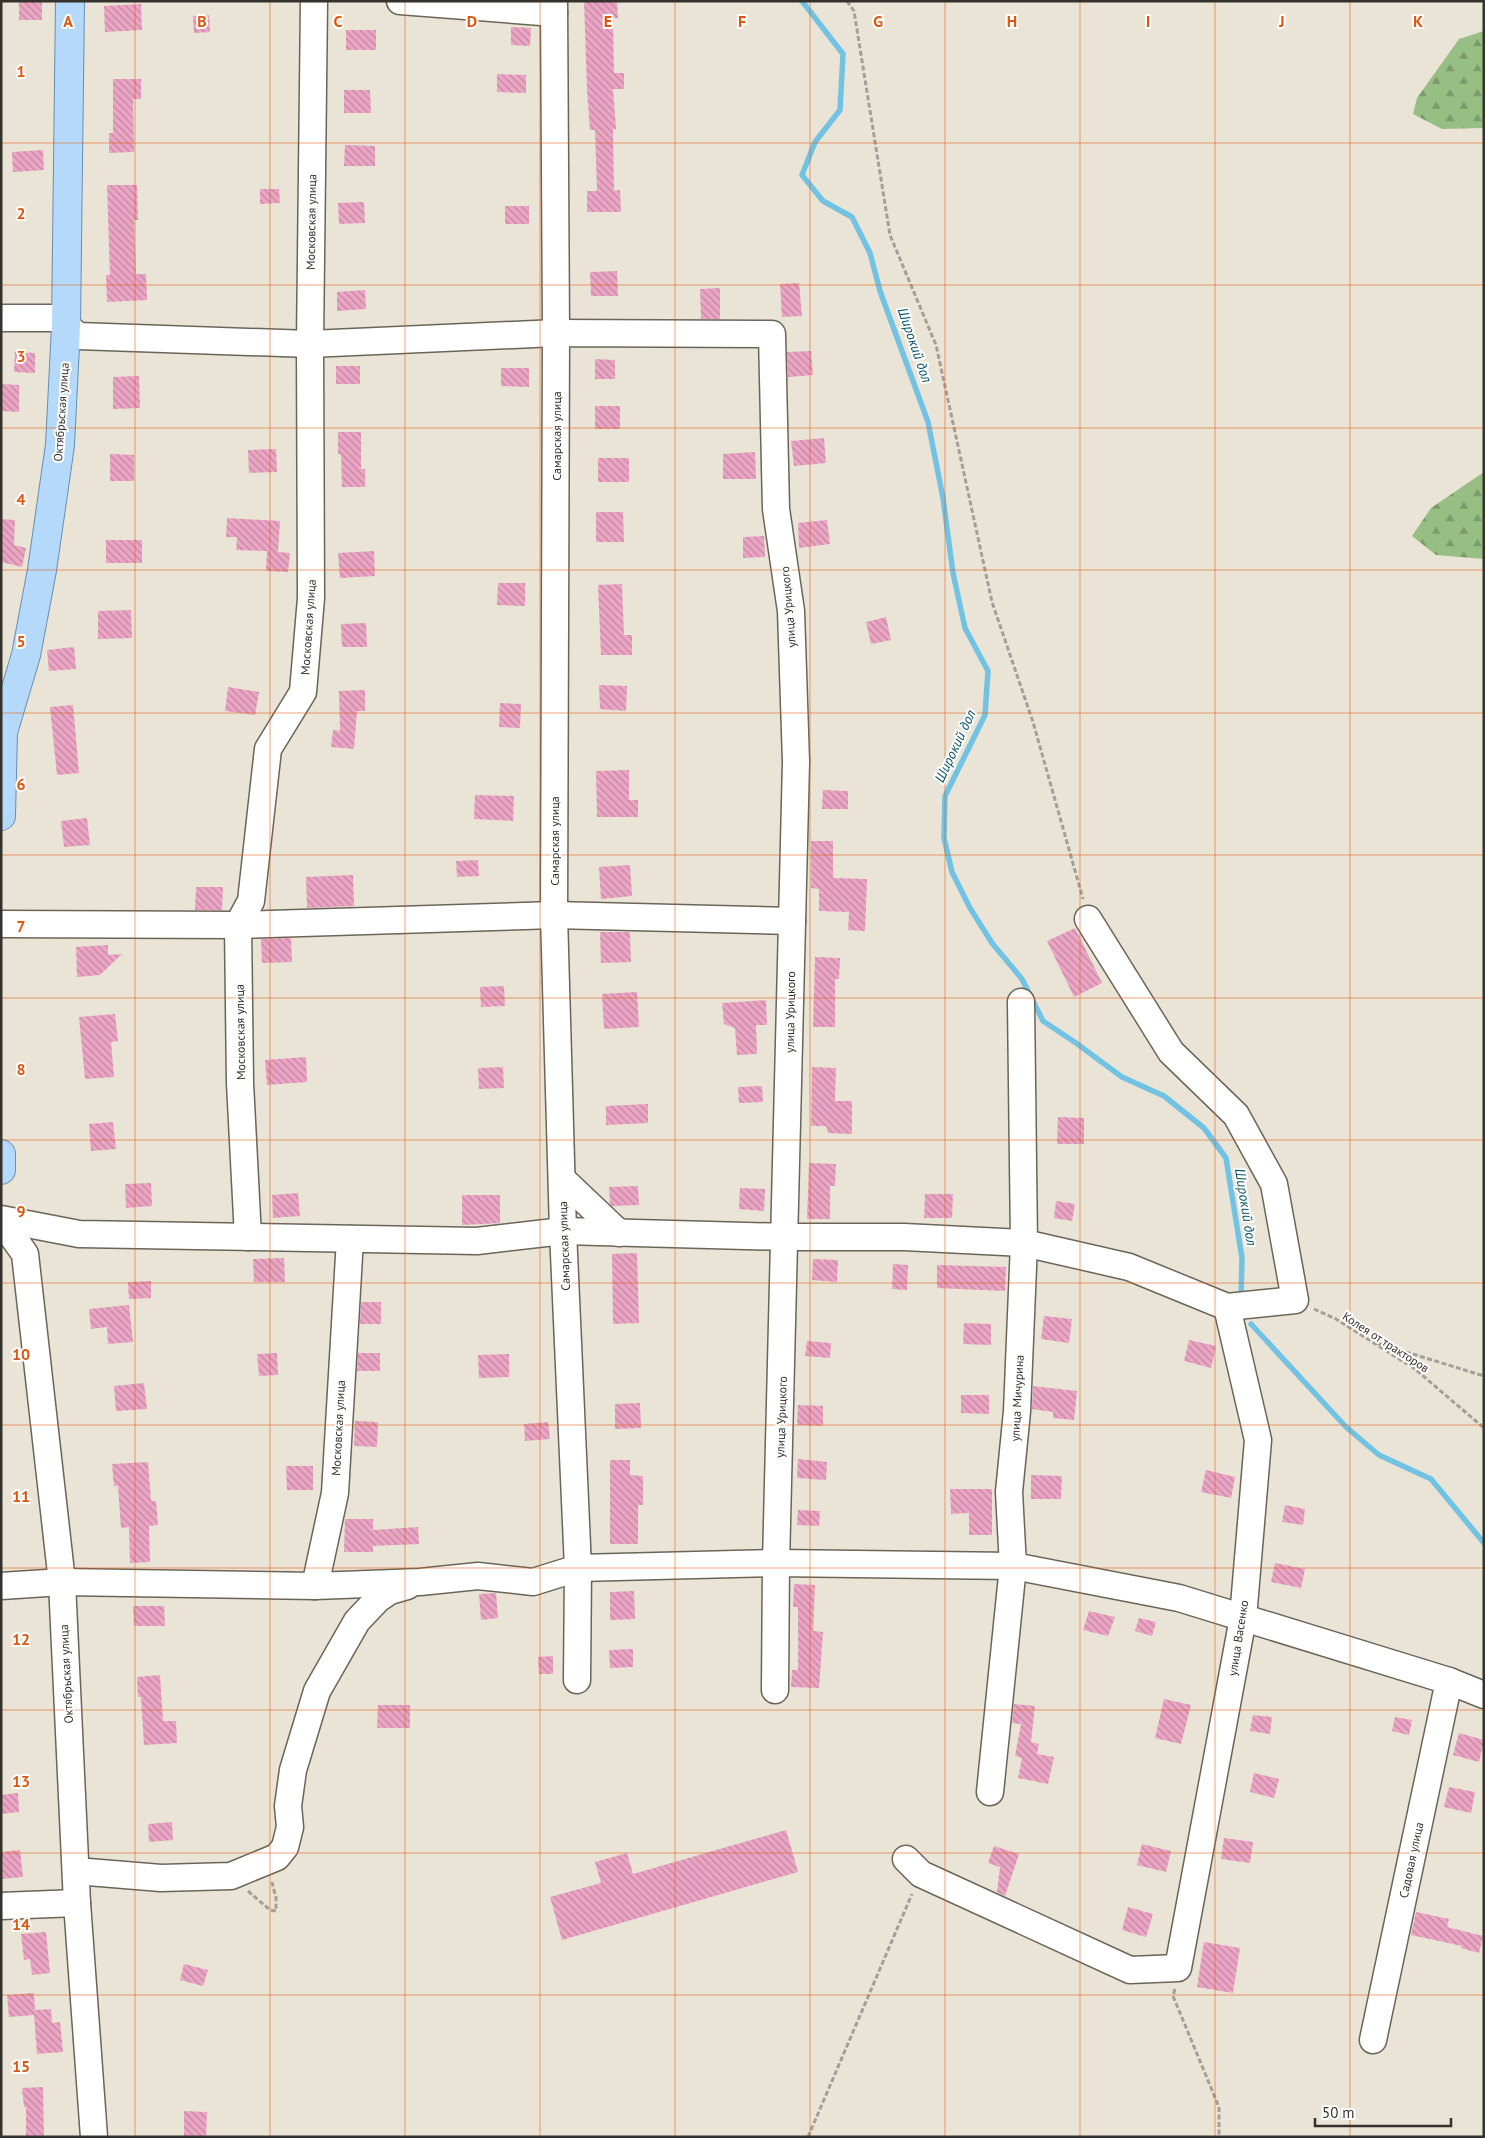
<svg xmlns="http://www.w3.org/2000/svg" width="1485" height="2138" font-family="'PT Sans',sans-serif">
  <style>
    .forest { fill: url(#forest-firs) }
    .lines { fill: none; stroke-linecap: round; stroke-linejoin: round }
    .stream { stroke: #72c3e3; stroke-width: 5.5 }
    .building { fill: url(#building-back-hatch) }
    .minor-casing { stroke: #6a6558; stroke-width: 29 }
    .major-casing { stroke: #688eb0; stroke-width: 30 }
    .path { stroke: #a49f95; stroke-width: 3; stroke-dasharray: 5 2.5; stroke-linecap: butt }
    .minor { stroke: #fff; stroke-width: 26 }
    .major { stroke: #b5d9fa; stroke-width: 28 }
    .grid { fill: none; stroke: #df570e; stroke-width: 1; stroke-opacity: 0.55 }
    .labels { text-anchor: middle; dominant-baseline: central; stroke-width: 4; stroke-linejoin: round; paint-order: stroke }
    .street-label { font-size: 12px; fill: #35322d; stroke: #fff }
    .water-label { font-size: 14px; font-style: italic; fill: #0a5167; stroke: #fff }
    .grid-label { font-size: 16px; text-anchor: middle; font-weight: bold; fill: #df570e; stroke: #fff; stroke-width: 4; stroke-linejoin: round; paint-order: stroke }
  </style>
  <defs>
    <pattern id="forest-firs" width="22" height="20" patternUnits="userSpaceOnUse" patternTransform="scale(1.25)"><rect width="22" height="20" fill="#97be83"/><path d="M5 1l3.5 6h-7zM16 11l3.5 6h-7z" fill="#7c9b6c"/></pattern>
    <pattern id="building-back-hatch" width="6" height="6" patternUnits="userSpaceOnUse" patternTransform="scale(1.25)"><rect width="6" height="6" fill="#eca5c4"/><path d="M-1 5l2 2M0 0l6 6M5-1l2 2" fill="none" stroke="#c087a0"/></pattern>
  </defs>
  <rect width="100%" height="100%" fill="#eae4d6"/>
  <!-- forest -->
  <g class="forest">
    <polygon points="1484,31 1484,128 1442,129 1413,114 1417,98 1459,39"/>
    <polygon points="1484,472 1484,559 1436,555 1412,536 1431,508"/>
  </g>
  <g class="lines">
    <!-- stream -->
    <g class="stream">
      <polyline points="802,1 843,54 840,110 815,142 802,175 823,201 852,217 870,253 880,291 928,422 943,498 953,573 965,628 988,671 985,715 945,796 944,838 952,872 970,908 992,943 1022,979 1043,1021 1076,1043 1122,1077 1164,1096 1204,1128 1226,1158 1242,1258 1241,1299"/>
      <polyline points="1251,1324 1346,1427 1379,1455 1431,1479 1484,1543"/>
    </g>
  </g>
  <!-- building -->
  <g class="building">
    <rect x="19" y="1" width="23" height="19"/>
    <polygon points="584,1 617,1 618,18 613,18 614,73 624,73 624,89 613,89 616,129 613,129 614,191 620,190 621,212 587,212 587,191 597,191 595,130 590,130 587,90"/>
    <polygon points="141,4 142,30 105,32 104,6"/>
    <polygon points="209,15 210,32 194,33 193,16"/>
    <polygon points="511,27 531,28 530,46 511,45"/>
    <rect x="346" y="30" width="30" height="20"/>
    <polygon points="497,74 526,75 526,93 497,92"/>
    <polygon points="113,79 141,79 141,99 133,99 134,152 109,153 109,133 113,133"/>
    <polygon points="344,90 370,90 371,113 344,113"/>
    <polygon points="345,145 375,146 375,166 344,166"/>
    <polygon points="43,150 44,170 13,172 12,152"/>
    <polygon points="107,185 137,185 138,220 134,220 136,274 146,274 147,300 107,302 106,275 110,275"/>
    <polygon points="260,189 279,189 280,203 260,204"/>
    <polygon points="364,202 365,223 339,224 338,203"/>
    <rect x="505" y="206" width="24" height="18"/>
    <polygon points="617,271 618,296 591,296 590,272"/>
    <polygon points="799,283 802,316 782,317 780,284"/>
    <polygon points="720,288 720,319 701,319 700,289"/>
    <polygon points="365,290 366,309 337,311 337,292"/>
    <polygon points="811,351 813,375 788,377 787,352"/>
    <polygon points="15,352 35,353 35,373 14,372"/>
    <polygon points="595,359 615,360 615,379 595,379"/>
    <rect x="336" y="366" width="24" height="18"/>
    <polygon points="501,368 529,368 529,387 501,386"/>
    <polygon points="139,376 140,408 113,409 113,377"/>
    <polygon points="1,384 19,385 19,412 1,411"/>
    <rect x="595" y="406" width="25" height="23"/>
    <polygon points="338,432 361,432 361,469 365,469 365,487 342,487 341,454 338,454"/>
    <polygon points="824,438 826,463 794,466 791,441"/>
    <polygon points="276,449 277,472 249,473 248,450"/>
    <polygon points="755,452 756,479 723,479 723,454"/>
    <polygon points="110,454 134,455 134,481 110,481"/>
    <rect x="598" y="458" width="31" height="24"/>
    <polygon points="596,512 623,512 624,542 596,542"/>
    <polygon points="227,518 280,521 278,552 290,553 288,572 266,571 267,551 236,550 237,537 226,537"/>
    <polygon points="1,519 15,520 14,545 26,548 22,567 1,562"/>
    <polygon points="827,520 830,544 799,548 798,523"/>
    <polygon points="764,536 765,557 743,558 743,537"/>
    <rect x="106" y="540" width="36" height="23"/>
    <polygon points="374,551 375,576 340,578 338,553"/>
    <polygon points="498,583 525,583 525,606 497,605"/>
    <polygon points="622,584 624,635 632,635 632,655 601,655 598,585"/>
    <polygon points="131,610 132,638 98,639 98,611"/>
    <polygon points="886,617 891,640 871,644 866,622"/>
    <polygon points="366,623 367,647 342,647 341,624"/>
    <polygon points="74,647 76,669 49,671 47,650"/>
    <polygon points="599,685 627,686 626,711 600,709"/>
    <polygon points="228,687 259,692 255,715 225,711"/>
    <polygon points="365,690 365,711 357,711 354,749 331,747 333,730 340,731 339,691"/>
    <polygon points="500,703 521,704 520,728 499,727"/>
    <polygon points="73,705 79,773 57,775 50,707"/>
    <polygon points="629,770 629,800 638,800 638,817 597,817 596,771"/>
    <polygon points="823,790 848,791 848,809 822,809"/>
    <polygon points="475,795 514,796 513,821 474,819"/>
    <polygon points="87,818 90,845 64,847 61,821"/>
    <polygon points="811,841 833,841 833,878 867,879 865,931 848,930 849,912 819,911 819,889 811,888"/>
    <polygon points="478,860 479,876 457,877 456,861"/>
    <polygon points="630,865 632,896 601,899 599,867"/>
    <polygon points="353,875 354,906 307,908 306,877"/>
    <polygon points="196,887 223,887 222,910 195,910"/>
    <polygon points="1075,928 1102,983 1074,997 1047,941"/>
    <polygon points="600,932 630,932 631,962 601,963"/>
    <polygon points="291,938 292,962 262,963 261,939"/>
    <polygon points="108,945 108,955 122,954 100,975 77,977 76,947"/>
    <polygon points="815,957 840,958 839,979 835,979 835,1027 813,1027"/>
    <polygon points="504,986 505,1006 481,1007 480,987"/>
    <polygon points="637,992 639,1027 604,1029 602,994"/>
    <polygon points="766,1000 767,1025 756,1025 757,1054 737,1055 735,1028 724,1024 722,1003"/>
    <polygon points="115,1014 118,1041 111,1042 114,1077 85,1079 79,1017"/>
    <polygon points="306,1057 307,1082 267,1085 265,1060"/>
    <polygon points="503,1067 504,1088 479,1089 478,1068"/>
    <polygon points="812,1067 836,1068 835,1101 852,1101 852,1134 828,1133 826,1126 811,1126"/>
    <polygon points="762,1086 763,1102 739,1103 738,1087"/>
    <polygon points="648,1104 648,1123 606,1125 606,1106"/>
    <polygon points="1058,1117 1084,1118 1084,1144 1057,1144"/>
    <polygon points="113,1122 116,1149 91,1151 89,1124"/>
    <polygon points="809,1163 836,1164 835,1186 830,1186 830,1219 807,1219"/>
    <polygon points="151,1183 152,1206 126,1208 125,1184"/>
    <polygon points="638,1186 639,1205 612,1206 610,1203 609,1187"/>
    <polygon points="740,1188 765,1189 764,1211 739,1209"/>
    <polygon points="298,1193 300,1216 273,1218 272,1195"/>
    <polygon points="925,1194 953,1194 952,1218 924,1218"/>
    <polygon points="462,1195 500,1195 500,1223 462,1225"/>
    <polygon points="1056,1201 1075,1204 1072,1221 1054,1218"/>
    <polygon points="637,1253 639,1323 613,1324 612,1254"/>
    <polygon points="284,1258 285,1282 254,1282 253,1259"/>
    <polygon points="813,1259 838,1260 837,1282 812,1280"/>
    <polygon points="893,1264 908,1265 907,1290 892,1289"/>
    <polygon points="937,1265 1006,1267 1005,1291 937,1288"/>
    <polygon points="151,1281 151,1298 129,1299 128,1282"/>
    <polygon points="361,1302 381,1302 381,1324 360,1324"/>
    <polygon points="129,1305 133,1342 108,1344 107,1327 91,1329 89,1309"/>
    <polygon points="1044,1316 1072,1319 1069,1343 1041,1339"/>
    <polygon points="964,1323 991,1324 991,1345 963,1344"/>
    <polygon points="1189,1340 1216,1346 1211,1368 1184,1361"/>
    <polygon points="807,1341 831,1343 830,1358 805,1356"/>
    <polygon points="277,1353 278,1375 259,1376 257,1354"/>
    <polygon points="358,1353 380,1353 380,1371 357,1371"/>
    <polygon points="509,1354 509,1377 479,1378 478,1355"/>
    <polygon points="144,1383 147,1409 116,1411 114,1386"/>
    <polygon points="1033,1386 1077,1391 1074,1420 1053,1418 1053,1412 1032,1409"/>
    <polygon points="961,1395 989,1395 989,1414 961,1413"/>
    <polygon points="640,1403 641,1428 615,1429 615,1404"/>
    <polygon points="798,1405 823,1406 823,1426 797,1425"/>
    <polygon points="355,1421 378,1422 377,1447 354,1446"/>
    <polygon points="548,1422 550,1439 525,1441 524,1424"/>
    <polygon points="798,1459 827,1462 826,1480 797,1478"/>
    <polygon points="610,1460 630,1460 630,1475 643,1476 643,1505 638,1505 638,1544 610,1544"/>
    <polygon points="148,1462 151,1501 156,1501 158,1525 149,1526 150,1562 130,1563 129,1527 121,1528 118,1486 114,1486 112,1464"/>
    <polygon points="286,1466 313,1466 313,1490 287,1490"/>
    <polygon points="1206,1470 1235,1477 1231,1498 1201,1492"/>
    <polygon points="1031,1475 1062,1476 1061,1499 1031,1499"/>
    <polygon points="950,1489 992,1489 992,1535 969,1535 969,1513 951,1514"/>
    <polygon points="1285,1505 1305,1509 1303,1525 1282,1522"/>
    <polygon points="798,1510 820,1511 819,1526 797,1525"/>
    <polygon points="345,1519 373,1519 373,1530 418,1527 419,1544 373,1546 373,1552 344,1552"/>
    <polygon points="1275,1563 1305,1569 1301,1588 1271,1582"/>
    <polygon points="794,1584 815,1585 813,1631 823,1632 819,1688 791,1687 792,1670 798,1670 798,1607 793,1607"/>
    <polygon points="634,1591 635,1619 610,1620 610,1592"/>
    <polygon points="496,1593 498,1618 481,1620 479,1594"/>
    <polygon points="133,1606 164,1606 165,1626 134,1626"/>
    <polygon points="1089,1611 1115,1617 1108,1636 1083,1630"/>
    <polygon points="1139,1618 1156,1622 1152,1636 1135,1631"/>
    <polygon points="633,1649 633,1667 610,1668 609,1650"/>
    <polygon points="553,1656 553,1674 539,1674 538,1657"/>
    <polygon points="160,1675 163,1721 176,1721 177,1743 144,1745 141,1697 138,1697 137,1677"/>
    <polygon points="1164,1699 1191,1705 1181,1744 1155,1738"/>
    <polygon points="1014,1704 1035,1706 1031,1742 1039,1744 1037,1754 1054,1757 1048,1784 1018,1778 1022,1758 1015,1756 1021,1724 1012,1723"/>
    <polygon points="378,1705 410,1705 410,1728 377,1728"/>
    <polygon points="1253,1715 1272,1717 1270,1734 1250,1731"/>
    <polygon points="1395,1717 1412,1720 1409,1735 1392,1731"/>
    <polygon points="1459,1733 1484,1740 1479,1762 1453,1755"/>
    <polygon points="1254,1773 1279,1779 1274,1798 1250,1792"/>
    <polygon points="1449,1787 1475,1792 1471,1813 1444,1807"/>
    <polygon points="18,1793 19,1812 1,1814 1,1795"/>
    <polygon points="172,1822 173,1840 149,1842 148,1824"/>
    <polygon points="786,1830 798,1872 562,1940 550,1897 601,1883 595,1862 627,1853 633,1874"/>
    <polygon points="1224,1838 1253,1842 1250,1863 1221,1859"/>
    <polygon points="1142,1844 1171,1851 1166,1872 1137,1865"/>
    <polygon points="994,1846 1019,1854 1005,1896 997,1892 1000,1867 988,1863"/>
    <polygon points="20,1850 23,1877 1,1879 1,1852"/>
    <polygon points="1128,1907 1153,1914 1146,1937 1122,1930"/>
    <polygon points="1416,1912 1449,1919 1447,1927 1483,1936 1479,1953 1461,1948 1462,1946 1411,1935"/>
    <polygon points="46,1932 50,1973 32,1975 30,1959 24,1960 21,1934"/>
    <polygon points="1204,1942 1240,1948 1233,1993 1197,1987"/>
    <polygon points="184,1964 208,1970 203,1986 180,1980"/>
    <polygon points="34,1993 35,2010 51,2009 52,2023 60,2022 63,2052 37,2054 34,2015 9,2017 7,1995"/>
    <polygon points="43,2087 44,2137 26,2137 26,2107 24,2107 22,2088"/>
    <polygon points="184,2111 207,2112 206,2137 184,2137"/>
  </g>
  <g class="lines">
    <!-- minor casing -->
    <g class="minor-casing">
      <g id="minor">
        <polyline points="400,1 554,13"/>
        <polyline points="554,1 556,333 554,915 563,1231 578,1568 577,1680"/>
        <polyline points="1,318 58,318 78,336 310,344 556,333 772,334 776,509 791,611 796,762 776,1563 775,1690"/>
        <polyline points="1,924 238,925 554,915 792,921"/>
        <polyline points="562,1179 619,1233"/>
        <polyline points="1,1219 79,1234 477,1241 563,1231 786,1237 904,1237 1024,1243 1129,1267 1227,1307 1295,1300 1274,1184 1236,1115 1171,1052 1088,919"/>
        <polyline points="1,1220 25,1254 62,1582 77,1903 94,2137"/>
        <polyline points="248,1237 240,1083 238,925 251,901 268,749 303,692 311,598 310,344 314,1"/>
        <polyline points="1,1586 62,1582 315,1586 420,1582 478,1576 533,1582 578,1568 776,1563 1013,1566 1179,1598 1449,1681 1484,1695"/>
        <polyline points="315,1586 335,1493 350,1239"/>
        <polyline points="990,1792 1013,1566 1009,1492 1017,1411 1024,1243 1021,1002"/>
        <polyline points="906,1859 921,1874 1130,1970 1178,1968 1243,1618 1258,1440 1227,1307"/>
        <polyline points="76,1871 161,1878 231,1876 277,1857 285,1847 290,1827 288,1806 293,1770 317,1691 357,1621 378,1599 390,1591 407,1586"/>
        <polyline points="1,1906 77,1903"/>
        <polyline points="1373,2040 1449,1681"/>
      </g>
    </g>
    <!-- major casing -->
    <g class="major-casing">
      <g id="major">
        <polyline points="1,816 3,732 26,655 42,570 60,445 66,326 70,1"/>
        <polyline points="1,1154 1,1170"/>
      </g>
    </g>
    <!-- path -->
    <g class="path">
      <polyline points="847,1 854,11 890,235 936,345 992,602 1033,722 1083,899"/>
      <polyline points="1314,1309 1336,1319 1415,1369 1484,1428"/>
      <polyline points="1377,1343 1484,1376"/>
      <polyline points="248,1891 270,1910 276,1911 276,1898 272,1882"/>
      <polyline points="1175,1989 1173,1996 1219,2107 1219,2137"/>
      <polyline points="808,2137 912,1894"/>
    </g>
    <!-- minor -->
    <use href="#minor" class="minor"/>
    <!-- major -->
    <use href="#major" class="major"/>
  </g>
  <!-- grid -->
  <path class="grid" d="M135 1V2137M270 1V2137M405 1V2137M540 1V2137M675 1V2137M810 1V2137M945 1V2137M1080 1V2137M1215 1V2137M1350 1V2137M1 143H1484M1 285H1484M1 428H1484M1 570H1484M1 713H1484M1 855H1484M1 998H1484M1 1140H1484M1 1283H1484M1 1425H1484M1 1568H1484M1 1710H1484M1 1853H1484M1 1995H1484"/>
  <g class="labels">
    <!-- street labels -->
    <g class="street-label">
      <text transform="translate(311 222) rotate(-89)">Московская улица</text>
      <text transform="translate(61 412) rotate(-86)">Октябрьская улица</text>
      <text transform="translate(556 436) rotate(-90)">Самарская улица</text>
      <text transform="translate(788 607) rotate(-95)">улица Урицкого</text>
      <text transform="translate(308 627) rotate(-86)">Московская улица</text>
      <text transform="translate(554 841) rotate(-90)">Самарская улица</text>
      <text transform="translate(790 1012) rotate(-89)">улица Урицкого</text>
      <text transform="translate(240 1032) rotate(-91)">Московская улица</text>
      <text transform="translate(564 1246) rotate(-92)">Самарская улица</text>
      <text transform="translate(1386 1342) rotate(33)">Колея от тракторов</text>
      <text transform="translate(1017 1398) rotate(-87)">улица Мичурина</text>
      <text transform="translate(781 1417) rotate(-88)">улица Урицкого</text>
      <text transform="translate(338 1428) rotate(-87)">Московская улица</text>
      <text transform="translate(1238 1638) rotate(-81)">улица Васенко</text>
      <text transform="translate(66 1674) rotate(-93)">Октябрьская улица</text>
      <text transform="translate(1411 1860) rotate(-78)">Садовая улица</text>
    </g>
    <!-- water labels -->
    <g class="water-label">
      <text transform="translate(915 345) rotate(71)">Широкий дол</text>
      <text transform="translate(955 746) rotate(-65)">Широкий дол</text>
      <text transform="translate(1246 1207) rotate(81)">Широкий дол</text>
    </g>
  </g>
  <g class="grid-label">
    <text x="68" y="27">A</text>
    <text x="202" y="27">B</text>
    <text x="338" y="27">C</text>
    <text x="472" y="27">D</text>
    <text x="608" y="27">E</text>
    <text x="742" y="27">F</text>
    <text x="878" y="27">G</text>
    <text x="1012" y="27">H</text>
    <text x="1148" y="27">I</text>
    <text x="1282" y="27">J</text>
    <text x="1418" y="27">K</text>
    <text x="21" y="77">1</text>
    <text x="21" y="219">2</text>
    <text x="21" y="362">3</text>
    <text x="21" y="505">4</text>
    <text x="21" y="647">5</text>
    <text x="21" y="790">6</text>
    <text x="21" y="932">7</text>
    <text x="21" y="1075">8</text>
    <text x="21" y="1217">9</text>
    <text x="21" y="1360">10</text>
    <text x="21" y="1502">11</text>
    <text x="21" y="1645">12</text>
    <text x="21" y="1787">13</text>
    <text x="21" y="1930">14</text>
    <text x="21" y="2072">15</text>
  </g>
  <!-- border -->
  <rect width="1485" height="2138" fill="none" stroke="#35322d" stroke-width="5"/>
  <!-- scale -->
  <path d="M1315 2118v8h136v-8" fill="none" stroke="#35322d" stroke-width="2.5"/>
  <text x="1322" y="2118" font-size="15" fill="#35322d" stroke="#ffffff" stroke-width="4" paint-order="stroke">50 m</text>
</svg>
